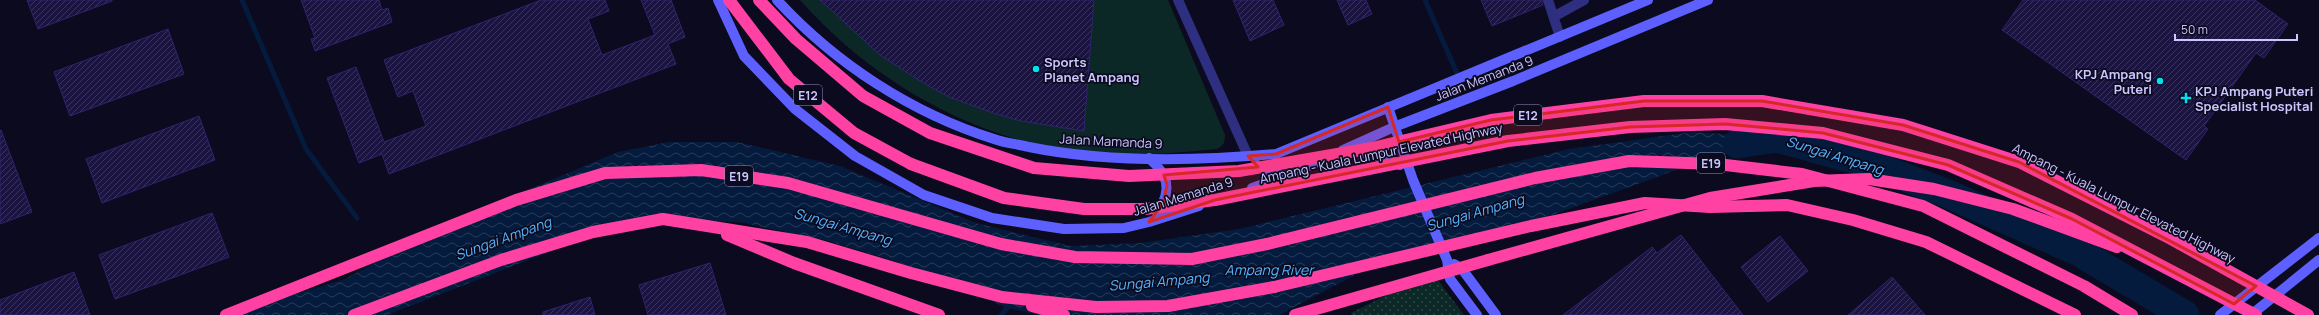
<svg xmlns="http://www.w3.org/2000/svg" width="2319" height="315" font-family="Manrope,sans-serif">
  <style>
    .green { fill: url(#green-dots) }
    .pitch { fill: #0c2826 }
    .water { fill: url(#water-waves) }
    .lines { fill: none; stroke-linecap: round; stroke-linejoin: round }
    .stream { stroke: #041b3d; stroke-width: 5 }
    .river { stroke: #041b3d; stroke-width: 29 }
    .building { fill: url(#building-hatch); stroke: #2f236f }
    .street { stroke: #2f2f82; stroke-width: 10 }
    .secondary { stroke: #5d60ff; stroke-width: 10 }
    .highway { stroke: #ff41a3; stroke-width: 12 }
    .highway-bridge { stroke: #ff41a3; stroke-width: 12 }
    .marked { fill: #d62828; fill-opacity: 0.2; stroke: #d62828; stroke-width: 3; stroke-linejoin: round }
    .poi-dot { fill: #00e2f1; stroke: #0c0a1e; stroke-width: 1.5 }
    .labels { text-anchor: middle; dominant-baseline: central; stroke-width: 3.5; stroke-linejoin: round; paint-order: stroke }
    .shield { fill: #0c0a1e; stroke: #928ebc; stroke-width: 1 }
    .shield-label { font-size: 12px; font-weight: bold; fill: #cbc6ff }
    .poi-label { font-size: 13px; font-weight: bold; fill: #cbc6ff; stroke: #0c0a1e; text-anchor: start }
    .street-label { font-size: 13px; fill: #cbc6ff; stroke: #0c0a1e }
    .water-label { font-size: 14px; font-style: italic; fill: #54b6ff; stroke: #0c0a1e }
  </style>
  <defs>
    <pattern id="green-dots" width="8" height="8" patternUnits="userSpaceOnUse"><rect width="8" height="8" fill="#0c2826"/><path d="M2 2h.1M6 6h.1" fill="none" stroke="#2e4647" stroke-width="1.8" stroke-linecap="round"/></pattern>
    <pattern id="water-waves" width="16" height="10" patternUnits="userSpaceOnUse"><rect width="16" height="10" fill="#041b3d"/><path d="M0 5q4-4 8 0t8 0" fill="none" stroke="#273b5a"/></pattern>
    <pattern id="building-hatch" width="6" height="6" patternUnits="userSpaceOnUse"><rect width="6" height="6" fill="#1b1441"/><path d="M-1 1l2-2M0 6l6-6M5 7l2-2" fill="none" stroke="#3b355e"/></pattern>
  </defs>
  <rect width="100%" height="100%" fill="#0c0a1e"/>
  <!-- green -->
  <polygon class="green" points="1432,272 1464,315 1352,315 1351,313"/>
  <!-- pitch -->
  <path class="pitch" d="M800 0H1168L1225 135C1225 143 1223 147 1216 149 1168 154 1119 158 1071 151 967 136 869 78 800 0Z"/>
  <!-- water -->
  <polygon class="water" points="1693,132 1777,138 1679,169 1552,215 1417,251 1355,275 1279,315 1040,315 1008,308 898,262 828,241 739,222 664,221 598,233 387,315 227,315 345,279 448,223 618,152 669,142 737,142 840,166 976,223 1070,246 1140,243 1239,229 1569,149"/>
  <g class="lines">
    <!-- stream -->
    <g class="stream">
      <polyline points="242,0 306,149 357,218"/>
      <polyline points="1425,0 1459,78"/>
      <polyline points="1001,315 1011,304"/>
    </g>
    <!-- river -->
    <polyline class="river" points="1737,144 1777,138 1867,163 1948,194 2079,252 2185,315"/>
  </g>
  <!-- building -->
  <g class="building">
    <polygon points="27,0 112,0 112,1 38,29"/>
    <polygon points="301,0 379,0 382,10 388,8 392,22 315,51 311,39 315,38"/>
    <polygon points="541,0 605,0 609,11 588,19 602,55 655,35 641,0 671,0 685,37 668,44 676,64 389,174 382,154 359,163 327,78 356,67 384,142 426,126 413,91 398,97 384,60"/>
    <polygon points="820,0 1094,0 1084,131 1021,121 996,114 949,97 925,84 880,55"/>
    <polygon points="1233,0 1273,0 1284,25 1250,41"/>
    <polygon points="1337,0 1366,0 1372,14 1348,25"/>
    <polygon points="1481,0 1542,0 1543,5 1492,26"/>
    <polygon points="2023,0 2255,0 2288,24 2264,58 2256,53 2204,126 2208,129 2186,160 2002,30"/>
    <polygon points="168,29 184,74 70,116 54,72"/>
    <polygon points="199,116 215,160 102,203 86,159"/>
    <polygon points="1,130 32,212 0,224 0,131"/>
    <polygon points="212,213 229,257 115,299 99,255"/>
    <polygon points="1681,235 1743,315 1563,315 1652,247 1657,253"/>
    <polygon points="1780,236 1808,271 1768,302 1741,267"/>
    <polygon points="710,263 726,315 648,315 639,285"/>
    <polygon points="74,272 90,315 0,315 0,300"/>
    <polygon points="1892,277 1925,315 1848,315"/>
    <polygon points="590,297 595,315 543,315 543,312"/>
  </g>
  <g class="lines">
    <!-- street -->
    <g class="street">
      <polyline points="1178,0 1248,156"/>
      <polyline points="1548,0 1560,37"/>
      <polyline points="1555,16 1584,0"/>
    </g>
    <!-- secondary -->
    <g class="secondary">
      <polyline points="718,0 744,56 795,109 855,156 924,195 992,218 1064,229 1124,228 1149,222 1199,206"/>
      <path d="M777 0C835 63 911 113 994 139 1005 143 1017 144 1029 147 1107 163 1197 161 1276 154L1648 0"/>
      <polyline points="1388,107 1413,180 1447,260 1450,279 1477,315"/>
      <polyline points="1343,150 1394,127 1513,81 1708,0"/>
      <polyline points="1359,152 1388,159 1400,165"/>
      <path d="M1149 158C1168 175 1172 188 1159 211"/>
      <polyline points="1257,165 1269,173 1286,176"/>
      <polyline points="1252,188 1287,176 1324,159"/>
      <polyline points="1454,264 1462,269 1496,315"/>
      <polyline points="2220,315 2319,238"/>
      <polyline points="2251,315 2319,260"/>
    </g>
    <!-- highway -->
    <g class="highway">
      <polyline points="729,0 789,79 854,133 911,164"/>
      <polyline points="727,235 794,263 939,315"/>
      <polyline points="1488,260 1710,198 1814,181 1869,179 1934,189 2013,209 2117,247"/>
      <polyline points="1032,306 1064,315"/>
      <polyline points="226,315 516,200 605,173 701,170 788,183 1001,244 1075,257 1192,259 1267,244"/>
      <polyline points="354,315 501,260 593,232 663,219 807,242 911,273 1002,297 1096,307 1168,306 1274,287"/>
    </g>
    <!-- highway-bridge -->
    <g class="highway-bridge">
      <polyline points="759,0 796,39 863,96 930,133 1034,168 1129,176 1239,171 1372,148 1491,120 1644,101 1762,101 1903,125 2019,162 2171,239 2308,315"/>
      <polyline points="911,164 1004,198 1084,209 1145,209 1215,200 1508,141 1630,127 1725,124 1823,133 1948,165 2072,219 2256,315"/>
      <polyline points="1267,244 1535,178 1629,161 1717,164 1802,174 1923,206 2084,286 2132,315"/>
      <polyline points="1274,287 1531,226 1645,203 1710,207 1787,205 1853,220 1926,242 2075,315"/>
      <polyline points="1295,315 1488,260"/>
    </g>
  </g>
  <!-- marked area -->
  <path class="marked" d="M1644 101H1762L1903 125 2019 162 2256 286 2234 304 2072 219 1948 165 1823 133 1725 124 1630 127 1508 141 1215 200 1149 222 1163 203 1167 185 1164 175 1258 167 1248 156 1276 154 1388 107 1399 142 1491 120Z"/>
  <!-- markers -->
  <g class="poi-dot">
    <circle cx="1036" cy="69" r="4"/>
    <circle cx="2160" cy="81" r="4"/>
    <path d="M2184 92h4v4h4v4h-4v4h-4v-4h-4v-4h4z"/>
  </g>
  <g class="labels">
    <!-- shield labels -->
    <g class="shield">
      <rect x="794" y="85" width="28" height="20" rx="3"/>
      <rect x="1514" y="105" width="28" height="20" rx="3"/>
      <rect x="1697" y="153" width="28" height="20" rx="3"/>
      <rect x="725" y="166" width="28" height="20" rx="3"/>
    </g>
    <g class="shield-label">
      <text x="808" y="95">E12</text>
      <text x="1528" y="115">E12</text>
      <text x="1711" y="163">E19</text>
      <text x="739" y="176">E19</text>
    </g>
    <!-- poi labels -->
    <g class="poi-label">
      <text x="1044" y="62">Sports<tspan x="1044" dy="15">Planet Ampang</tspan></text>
      <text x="2152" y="74" text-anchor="end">KPJ Ampang<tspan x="2152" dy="15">Puteri</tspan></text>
      <text x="2195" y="91">KPJ Ampang Puteri<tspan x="2195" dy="15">Specialist Hospital</tspan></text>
    </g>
    <!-- street labels -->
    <g class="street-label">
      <text transform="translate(1484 78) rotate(-21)">Jalan Memanda 9</text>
      <text transform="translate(1111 141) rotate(3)">Jalan Mamanda 9</text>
      <text transform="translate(1381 153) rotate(-12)">Ampang - Kuala Lumpur Elevated Highway</text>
      <text transform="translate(1183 196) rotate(-17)">Jalan Memanda 9</text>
      <text transform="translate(2124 203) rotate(27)">Ampang - Kuala Lumpur Elevated Highway</text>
    </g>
    <!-- water labels -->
    <g class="water-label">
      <text transform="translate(1835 155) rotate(17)">Sungai Ampang</text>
      <text transform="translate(1475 212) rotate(-16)">Sungai Ampang</text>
      <text transform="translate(843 226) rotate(16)">Sungai Ampang</text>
      <text transform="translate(503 238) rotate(-20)">Sungai Ampang</text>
      <text x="1269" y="269">Ampang River</text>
      <text transform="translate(1159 281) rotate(-5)">Sungai Ampang</text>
    </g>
  </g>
  <!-- scale -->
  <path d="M2175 34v6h122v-6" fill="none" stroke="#cbc6ff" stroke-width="2"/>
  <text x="2181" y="34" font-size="12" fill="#cbc6ff" stroke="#0c0a1e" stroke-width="3" paint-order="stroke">50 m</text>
</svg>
